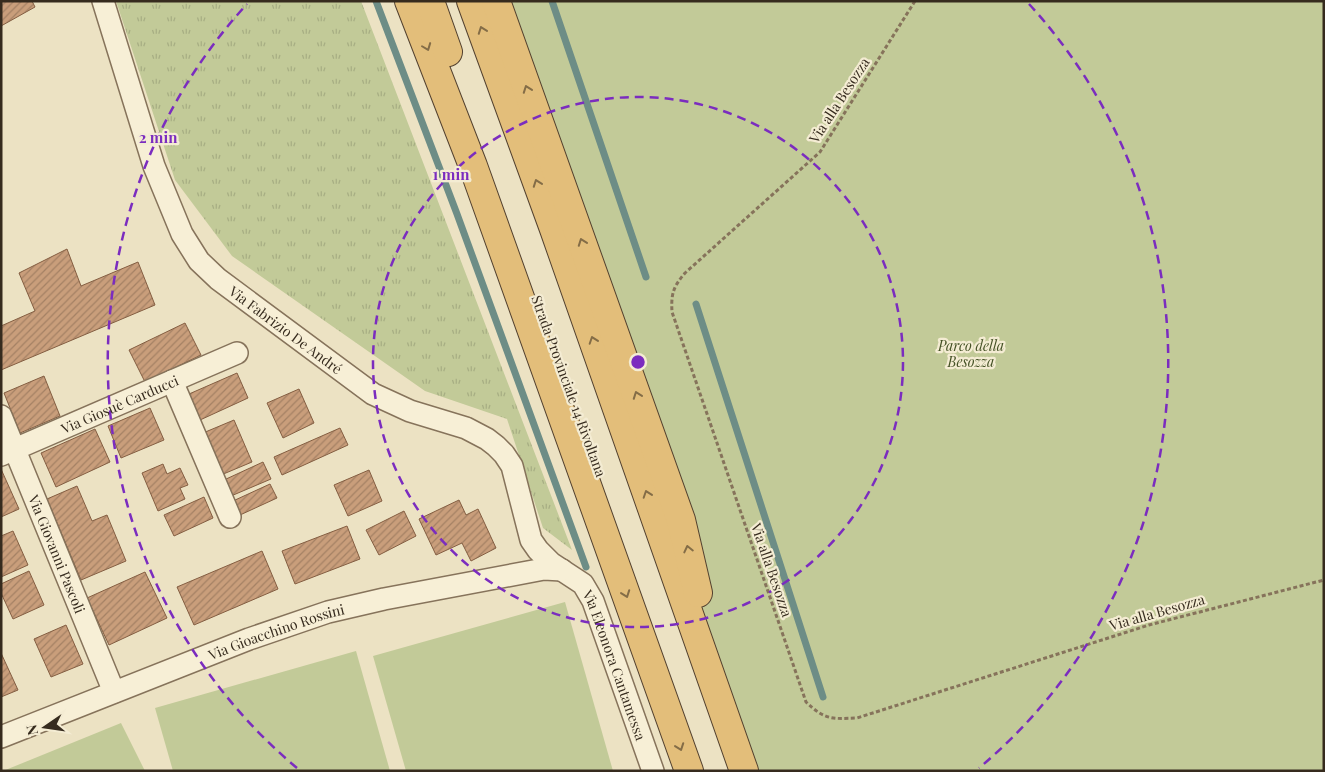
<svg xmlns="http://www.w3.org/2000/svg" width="1325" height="772" font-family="'Playfair Display',serif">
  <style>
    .grass { fill: url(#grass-tufts) }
    .park { fill: #c2ca98 }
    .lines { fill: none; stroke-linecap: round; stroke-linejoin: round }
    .stream { stroke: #6d8d86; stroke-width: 7 }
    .building { fill: url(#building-hatch); stroke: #845e42 }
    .minor-casing { stroke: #86735b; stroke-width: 24 }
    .trunk-casing { stroke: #53412f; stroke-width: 30 }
    .path { stroke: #86735b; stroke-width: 3; stroke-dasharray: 4 2.5; stroke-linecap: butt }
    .minor { stroke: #f7efd6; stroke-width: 21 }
    .trunk { stroke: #e3be7a; stroke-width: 28 }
    .oneway { stroke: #846d47 }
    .ring { fill: none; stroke: #7b2cbf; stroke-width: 2.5; stroke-dasharray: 9 6 }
    .labels { text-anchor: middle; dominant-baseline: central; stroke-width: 4.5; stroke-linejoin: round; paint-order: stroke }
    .street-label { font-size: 14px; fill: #362b1e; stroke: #f4ecd3 }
    .park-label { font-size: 14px; font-style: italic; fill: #455226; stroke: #f4ecd3 }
    .centre { fill: #7b2cbf; stroke: #f4ecd3; stroke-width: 2.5 }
    .ring-label { font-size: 15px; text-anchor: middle; font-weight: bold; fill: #7b2cbf; stroke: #f4ecd3; stroke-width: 4.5; stroke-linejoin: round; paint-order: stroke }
  </style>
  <defs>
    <pattern id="grass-tufts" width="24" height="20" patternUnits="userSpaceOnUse" patternTransform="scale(1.25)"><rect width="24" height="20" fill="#c2ca98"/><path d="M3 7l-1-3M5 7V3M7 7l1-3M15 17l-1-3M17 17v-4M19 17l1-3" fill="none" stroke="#a7ae83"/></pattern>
    <pattern id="building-hatch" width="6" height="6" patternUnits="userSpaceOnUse" patternTransform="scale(1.25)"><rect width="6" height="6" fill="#c99e7b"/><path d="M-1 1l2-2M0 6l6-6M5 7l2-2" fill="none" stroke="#a48164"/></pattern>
  </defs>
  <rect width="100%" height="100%" fill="#ece2c3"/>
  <!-- grass -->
  <polygon class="grass" points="116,1 361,1 572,550 543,528 507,419 425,391 232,256 175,180"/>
  <!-- park -->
  <g class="park">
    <polygon points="473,1 1324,1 1324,771 747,771"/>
    <polygon points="565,602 613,771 406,771 373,656"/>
    <polygon points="356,651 390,771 173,771 155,708"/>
    <polygon points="121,723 145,771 3,771"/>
  </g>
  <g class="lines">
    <!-- stream -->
    <g class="stream">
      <polyline points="376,1 457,214 586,567"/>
      <polyline points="552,1 646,277"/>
      <polyline points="696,304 823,697"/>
    </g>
  </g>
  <!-- building -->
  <g class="building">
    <polygon points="1,1 32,1 35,7 1,26"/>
    <polygon points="67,249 81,286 138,262 155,305 1,370 1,326 35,311 19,273"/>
    <polygon points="185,323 201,355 145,382 129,350"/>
    <polygon points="237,373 248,398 200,420 189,394"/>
    <polygon points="44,376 60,416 20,433 4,393"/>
    <polygon points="299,389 314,423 283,438 267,403"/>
    <polygon points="150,408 164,440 121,458 108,426"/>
    <polygon points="234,420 252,462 221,475 203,433"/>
    <polygon points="340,428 348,445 282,475 274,457"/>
    <polygon points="95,429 110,462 56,487 41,453"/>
    <polygon points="263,462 271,479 231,496 224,480"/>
    <polygon points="163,464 167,474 180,468 188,485 180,488 185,499 158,511 142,473"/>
    <polygon points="1,469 19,509 1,517"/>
    <polygon points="369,470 382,501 348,516 334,485"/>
    <polygon points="270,484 277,498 240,515 233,501"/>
    <polygon points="77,486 92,521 107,515 126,561 81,580 47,499"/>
    <polygon points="204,497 213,518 174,536 164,515"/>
    <polygon points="459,500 466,515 478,509 496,548 471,561 462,543 436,555 419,519"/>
    <polygon points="404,511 416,536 379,555 366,530"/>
    <polygon points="347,526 360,559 295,584 282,551"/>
    <polygon points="13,531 28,565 1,577 1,536"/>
    <polygon points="262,551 278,589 194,625 177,587"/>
    <polygon points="29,571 44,605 13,619 1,593 1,584"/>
    <polygon points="145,572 167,618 109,645 87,598"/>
    <polygon points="66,625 83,664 51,677 34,639"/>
    <polygon points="1,653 18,690 1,697"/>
  </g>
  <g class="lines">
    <!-- minor casing -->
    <g class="minor-casing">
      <g id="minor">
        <path id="s1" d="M103 1 154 166 182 234 199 261 218 279 373 394 410 411 466 428 487 439 496 446 504 454 512 466 531 540 538 550 551 563 583 584 593 601 653 771"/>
        <polyline points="172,381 230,517"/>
        <path id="s2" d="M1 416 114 692"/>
        <path id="s3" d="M1 455 237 353"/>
        <path id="s4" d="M1 737 249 639 328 612 384 599 544 569 562 570"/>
      </g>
    </g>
    <!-- trunk casing -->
    <g class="trunk-casing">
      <g id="trunk">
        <polyline points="409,1 473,166 689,771"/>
        <polyline points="430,1 448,52"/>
        <polyline points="471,1 554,229 744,771"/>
        <polyline points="496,1 681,520 698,593"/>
      </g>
    </g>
    <!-- path -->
    <path class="path" d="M915 1 820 152 685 273C673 287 671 294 672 312L806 702C825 720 831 719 857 718L1149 625 1324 580"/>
    <!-- minor -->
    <use href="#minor" class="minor"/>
    <!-- trunk -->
    <use href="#trunk" class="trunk"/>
  </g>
  <!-- one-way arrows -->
  <defs><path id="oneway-chevron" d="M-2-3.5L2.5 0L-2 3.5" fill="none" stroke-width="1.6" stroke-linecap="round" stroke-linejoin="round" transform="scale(1.25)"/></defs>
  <g class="oneway">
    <use href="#oneway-chevron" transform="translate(482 30) rotate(-110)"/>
    <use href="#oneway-chevron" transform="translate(427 47) rotate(69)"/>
    <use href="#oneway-chevron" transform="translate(527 89) rotate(-110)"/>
    <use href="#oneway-chevron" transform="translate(537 183) rotate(-110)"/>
    <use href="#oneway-chevron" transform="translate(582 242) rotate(-110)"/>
    <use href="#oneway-chevron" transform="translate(593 340) rotate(-109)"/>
    <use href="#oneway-chevron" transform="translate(637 395) rotate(-110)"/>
    <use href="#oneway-chevron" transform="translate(647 494) rotate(-109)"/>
    <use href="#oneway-chevron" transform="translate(688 549) rotate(-103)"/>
    <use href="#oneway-chevron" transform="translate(626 594) rotate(70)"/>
    <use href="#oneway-chevron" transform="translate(680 747) rotate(70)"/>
  </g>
  <!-- distance rings -->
  <g class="ring">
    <circle cx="638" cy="362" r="265"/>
    <path d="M297 768A530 530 0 0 1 247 4M1029 4A530 530 0 0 1 979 768"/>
  </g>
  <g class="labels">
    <!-- street labels -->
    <g class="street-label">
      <text transform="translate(839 100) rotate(-57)">Via alla Besozza</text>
      <text stroke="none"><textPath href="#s1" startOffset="389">Via Fabrizio De André</textPath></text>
      <text transform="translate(569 386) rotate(70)">Strada Provinciale 14 Rivoltana</text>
      <text stroke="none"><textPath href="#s3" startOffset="129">Via Giosuè Carducci</textPath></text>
      <text stroke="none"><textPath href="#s2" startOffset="149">Via Giovanni Pascoli</textPath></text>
      <text transform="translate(772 570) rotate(71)">Via alla Besozza</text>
      <text transform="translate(1157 612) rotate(-16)">Via alla Besozza</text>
      <text stroke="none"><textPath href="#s4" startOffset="295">Via Gioacchino Rossini</textPath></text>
      <text stroke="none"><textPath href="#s1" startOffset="890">Via Eleonora Cantamessa</textPath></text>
    </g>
    <!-- park labels -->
    <g class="park-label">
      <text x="971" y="345">Parco della<tspan x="971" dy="16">Besozza</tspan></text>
    </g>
  </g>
  <circle cx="638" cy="362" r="8" class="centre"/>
  <g class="ring-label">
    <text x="158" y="143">2 min</text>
    <text x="451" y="180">1 min</text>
  </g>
  <!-- border -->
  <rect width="1325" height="772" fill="none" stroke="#362b1e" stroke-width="5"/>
  <!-- north arrow -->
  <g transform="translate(45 727) rotate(257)" stroke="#f4ecd3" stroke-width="4" paint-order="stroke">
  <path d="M0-4L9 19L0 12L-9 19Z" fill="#362b1e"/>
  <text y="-8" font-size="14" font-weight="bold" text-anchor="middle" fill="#362b1e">N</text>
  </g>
</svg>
